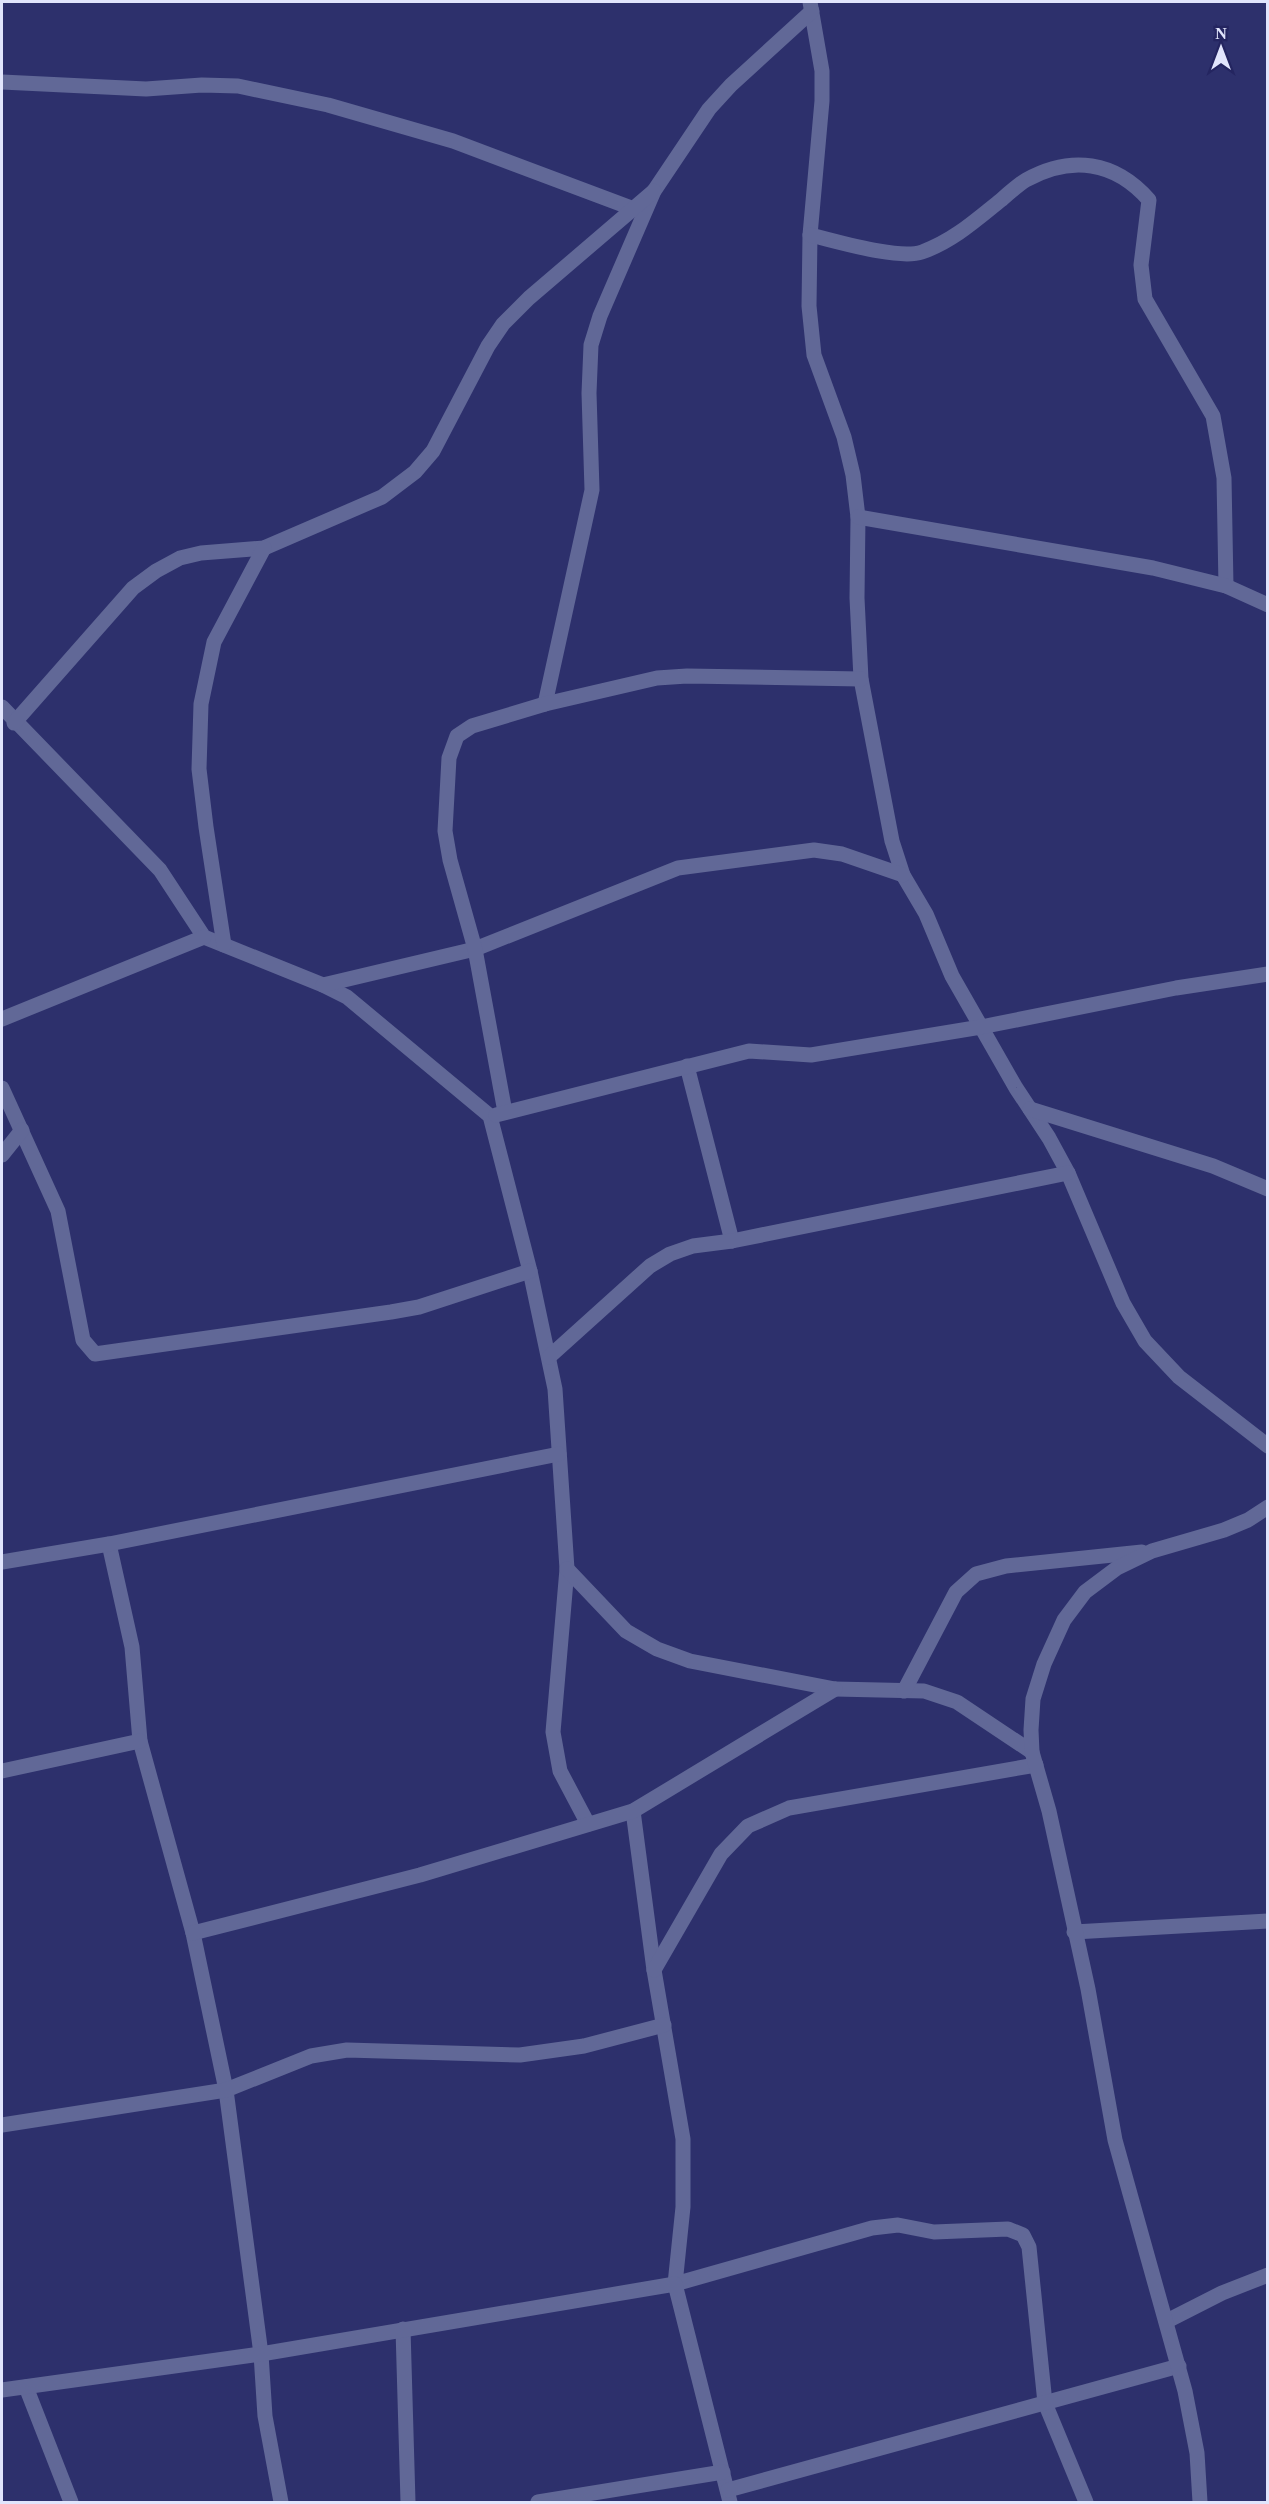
<svg xmlns="http://www.w3.org/2000/svg" width="1269" height="2504" font-family="Georgia,serif">
  <style>
    .lines { fill: none; stroke-linecap: round; stroke-linejoin: round }
    .minor { stroke: #616897; stroke-width: 15 }
  </style>
  <rect width="100%" height="100%" fill="#2d306c"/>
  <g class="lines">
    <!-- minor -->
    <g class="minor">
      <polyline points="810,2 822,71 822,101 810,235 809,306 814,355 844,437 853,475 858,517 857,598 861,679 892,841 903,875 926,914 952,976 1016,1088 1049,1138 1068,1173 1123,1303 1145,1341 1179,1377 1268,1446"/>
      <polyline points="2,82 146,89 202,85 238,86 328,105 453,141 634,209"/>
      <path d="M810 235C836 241 898 260 922 252 953 241 976 220 1001 200 1009 193 1018 185 1026 180 1071 155 1115 161 1149 200L1141 265 1145 299 1213 416 1224 478 1226 586"/>
      <polyline points="858,517 1153,568 1226,586 1268,605"/>
      <polyline points="545,704 592,490 589,393 591,345 600,316 654,191 709,109 731,85 812,11"/>
      <polyline points="2,707 160,870 204,937 323,985 347,997 490,1116 530,1271 555,1389 567,1569 553,1732 560,1771 588,1824"/>
      <polyline points="14,723 133,588 156,571 180,558 201,553 264,548 382,497 415,472 433,451 488,346 503,324 529,298 654,191"/>
      <polyline points="224,945 206,827 199,769 201,704 214,642 264,548"/>
      <polyline points="323,985 475,949 678,868 814,850 842,854 903,875"/>
      <polyline points="2,1019 204,937"/>
      <polyline points="687,1066 732,1241"/>
      <polyline points="2,1088 58,1211 83,1340 95,1354 391,1312 419,1307 530,1271"/>
      <polyline points="1030,1109 1213,1166 1268,1189"/>
      <polyline points="505,1112 475,949 450,860 445,831 449,758 457,736 472,726 545,704 657,678 687,676 861,679"/>
      <polyline points="496,1115 749,1051 811,1055 981,1027 1176,988 1268,974"/>
      <polyline points="2,1155 22,1130"/>
      <polyline points="549,1357 650,1266 670,1254 693,1246 732,1241 1068,1173"/>
      <polyline points="109,1544 132,1647 140,1741 193,1933 226,2090 261,2354 265,2416 281,2502"/>
      <polyline points="2,1562 109,1544 559,1454"/>
      <polyline points="567,1569 626,1631 657,1649 690,1661 835,1689 924,1691 957,1702 1032,1752"/>
      <polyline points="904,1691 956,1592 976,1574 1006,1566 1142,1552"/>
      <polyline points="2,1771 140,1741"/>
      <polyline points="633,1811 654,1970 683,2139 683,2207 675,2284 872,2228 898,2225 934,2232 1008,2229 1023,2235 1029,2247 1045,2403 1086,2502"/>
      <polyline points="1074,1932 1268,1921"/>
      <polyline points="193,1933 420,1875 633,1811 835,1689"/>
      <polyline points="654,1970 721,1854 748,1826 789,1808 1036,1765"/>
      <polyline points="2,2125 226,2090 311,2056 347,2050 520,2055 584,2046 664,2025"/>
      <polyline points="1167,2321 1222,2293 1268,2275"/>
      <polyline points="403,2329 408,2502"/>
      <polyline points="26,2387 71,2502"/>
      <polyline points="2,2390 261,2354 675,2284 730,2502"/>
      <polyline points="728,2490 1179,2366"/>
      <polyline points="538,2502 723,2472"/>
      <polyline points="1200,2502 1197,2453 1185,2391 1115,2140 1088,1989 1049,1811 1032,1752 1031,1730 1033,1699 1044,1664 1064,1620 1085,1592 1117,1568 1152,1551 1224,1530 1248,1520 1268,1507"/>
    </g>
  </g>
  <!-- border -->
  <rect width="1269" height="2504" fill="none" stroke="#e1e5fc" stroke-width="6"/>
  <!-- north arrow -->
  <g transform="translate(1221 48)" stroke="#242560" stroke-width="4.5" paint-order="stroke">
  <path d="M0-4.5L10 22L0 15L-10 22Z" fill="#e1e5fc"/>
  <text y="-9" font-size="16" font-weight="bold" text-anchor="middle" fill="#e1e5fc">N</text>
  </g>
</svg>
